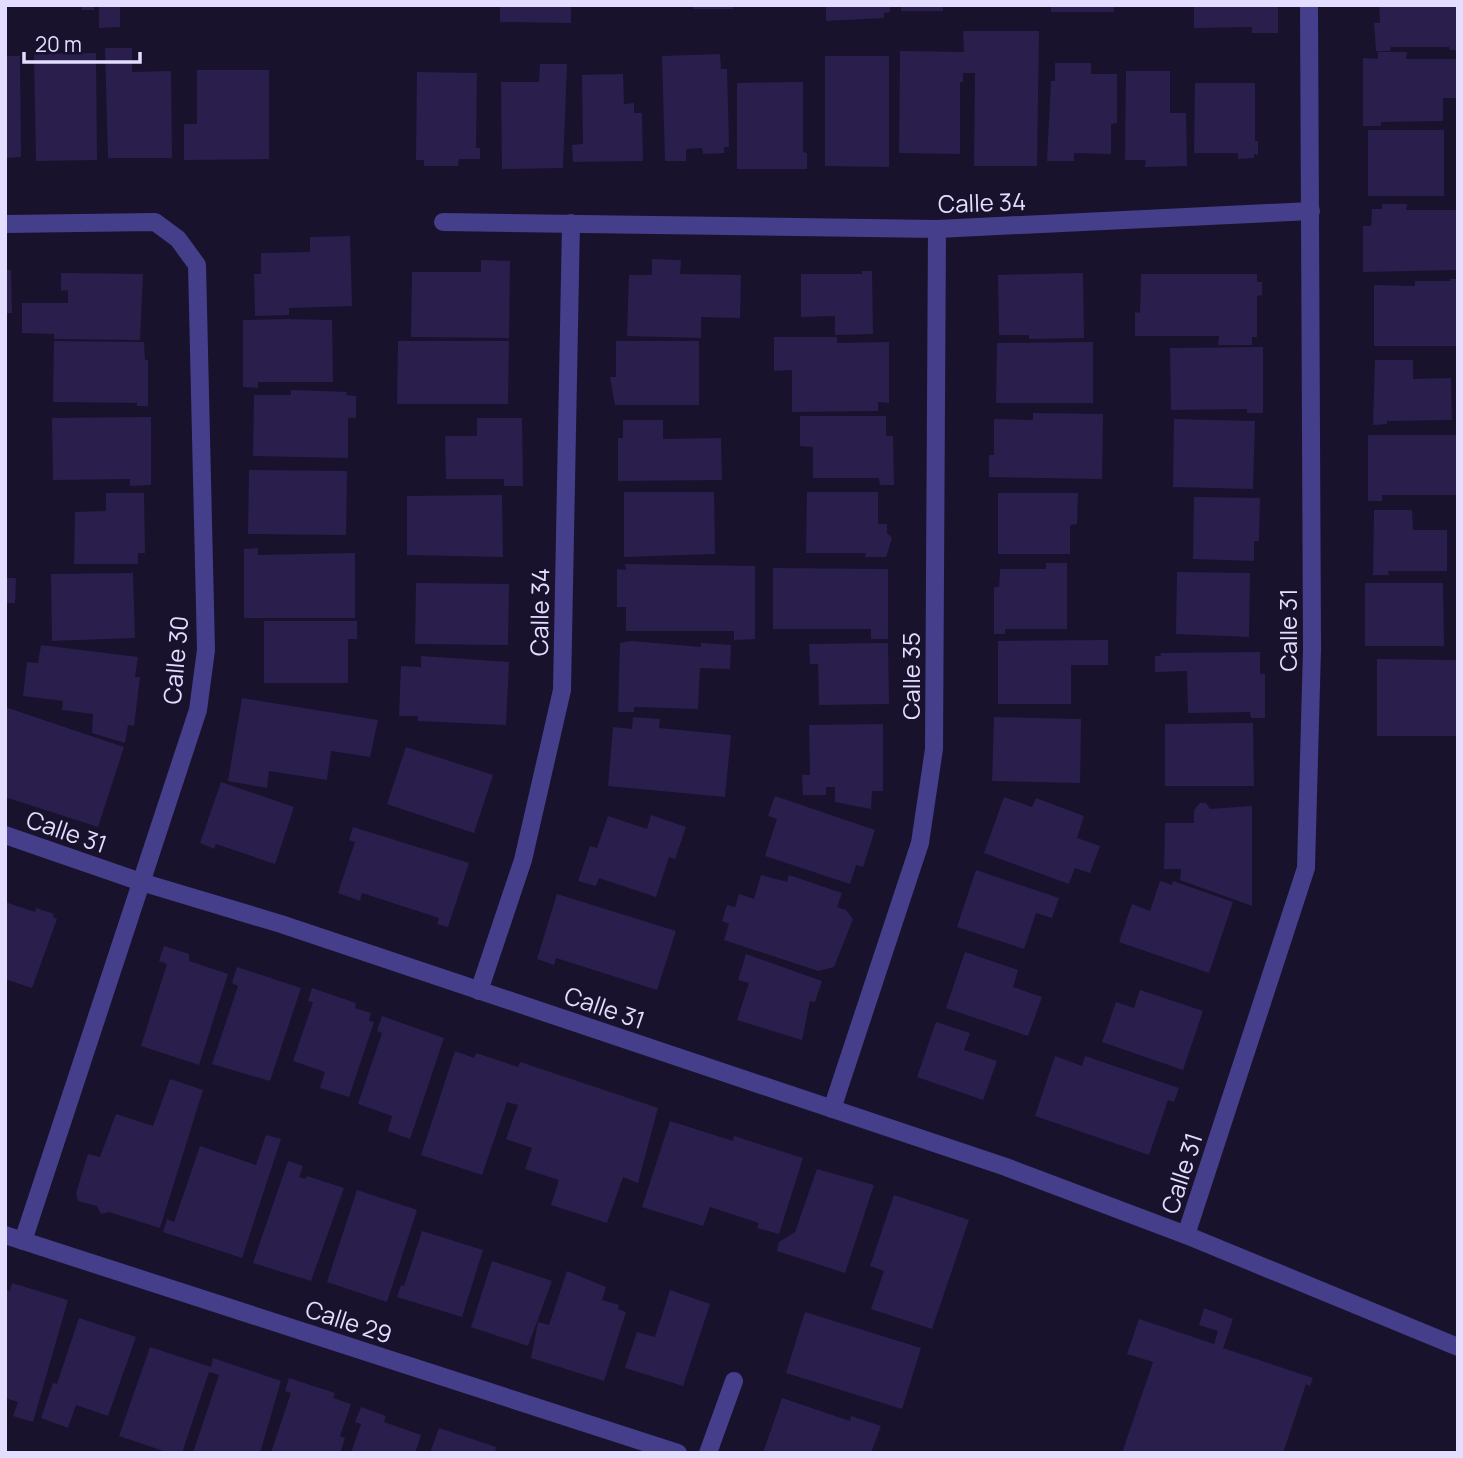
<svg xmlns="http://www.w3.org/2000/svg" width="1463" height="1458" font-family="Manrope,sans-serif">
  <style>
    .building { fill: #2a1e4d }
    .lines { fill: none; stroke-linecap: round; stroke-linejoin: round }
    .minor { stroke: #453e8b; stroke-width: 18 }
    .labels { text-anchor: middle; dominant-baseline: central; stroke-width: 5; stroke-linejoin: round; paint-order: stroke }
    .street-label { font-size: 24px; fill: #e3deff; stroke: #18122c }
  </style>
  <rect width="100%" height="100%" fill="#18122c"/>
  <!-- building -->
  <g class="building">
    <polygon points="81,5 94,5 94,10 82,10"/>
    <polygon points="99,5 120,5 120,27 99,28"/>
    <polygon points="500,5 571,5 571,23 500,22"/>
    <rect x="693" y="5" width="40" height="4"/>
    <polygon points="826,5 890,5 890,12 884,13 884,18 826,21"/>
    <rect x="901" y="5" width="42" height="6"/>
    <rect x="1051" y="5" width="63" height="7"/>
    <polygon points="1194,5 1278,5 1278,33 1252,33 1252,27 1194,28"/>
    <polygon points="1379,5 1458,5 1458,50 1450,50 1449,47 1391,47 1390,51 1376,51 1374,23 1380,23"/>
    <polygon points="963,31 1039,31 1037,166 974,166 975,73 963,73 963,82 960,82 960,154 899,153 900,51 964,52"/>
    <polygon points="105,48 132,48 132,72 171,71 172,158 108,158"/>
    <polygon points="1378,52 1407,52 1406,59 1458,59 1458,98 1443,98 1443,121 1381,122 1381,126 1363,126 1363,58 1378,59"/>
    <polygon points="96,53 97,160 36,161 34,54"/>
    <polygon points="720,54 721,69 727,69 729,147 724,147 724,153 703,154 702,148 686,149 686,161 665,161 662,56"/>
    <polygon points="5,56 20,56 21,157 5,158"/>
    <polygon points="825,56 889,56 889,167 825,166"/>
    <polygon points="1055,63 1091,63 1091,74 1117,74 1117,123 1111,124 1111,154 1074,153 1074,161 1047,161 1051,81 1055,81"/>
    <polygon points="540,64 567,64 563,168 502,169 501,82 539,82"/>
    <polygon points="197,70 269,70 269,159 184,160 184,124 197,124"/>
    <polygon points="1126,71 1170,71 1170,113 1186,113 1187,166 1145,167 1146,160 1125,160"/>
    <polygon points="417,72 477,73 476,148 480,148 480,159 459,159 458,166 424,166 424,160 416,160"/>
    <polygon points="623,74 624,104 634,103 634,113 642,113 643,161 573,162 572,145 583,144 582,75"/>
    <polygon points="803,82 803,152 807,153 807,169 737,169 737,83"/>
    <polygon points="1195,83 1255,83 1255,141 1258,141 1258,155 1254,154 1254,158 1238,159 1238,153 1194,153"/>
    <rect x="1368" y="130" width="76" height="66"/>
    <polygon points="1382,204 1407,204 1406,210 1458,210 1458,270 1363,272 1363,226 1371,226 1372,209 1382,209"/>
    <polygon points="350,236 352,306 289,308 289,315 255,316 254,274 261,274 261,253 310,252 310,237"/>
    <polygon points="652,259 681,260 680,274 741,275 740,318 701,317 701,338 627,336 629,275 652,275"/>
    <polygon points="481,260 510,261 509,338 411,337 412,272 481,272"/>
    <polygon points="5,270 11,270 12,313 5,313"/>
    <polygon points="862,271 872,271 873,334 835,335 835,316 801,317 801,274 862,274"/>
    <polygon points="61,273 143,274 140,340 54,339 54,334 22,333 22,303 68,303 68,290 61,291"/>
    <polygon points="1083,273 1084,338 1029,339 1029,335 999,335 998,275"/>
    <polygon points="1141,274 1257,274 1257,282 1262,282 1262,295 1257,296 1257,337 1252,337 1252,345 1218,345 1219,336 1135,336 1135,312 1140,313"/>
    <polygon points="1450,279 1458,279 1457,346 1374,346 1374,285 1415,286 1415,281 1450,281"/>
    <polygon points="287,319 332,320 333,382 258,382 258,388 243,387 243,320"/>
    <polygon points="774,337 837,337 837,343 889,342 889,403 878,402 878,411 792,412 792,370 774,371"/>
    <polygon points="54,341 144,342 145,360 148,360 148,406 137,406 137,403 53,402"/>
    <polygon points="398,341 509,341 508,404 397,404"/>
    <polygon points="616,341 699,341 699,405 615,405 610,377 616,377"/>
    <polygon points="1093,342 1093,403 996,403 997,343"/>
    <polygon points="1263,347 1263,413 1247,413 1247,409 1171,410 1170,348"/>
    <polygon points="1375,360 1413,360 1413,379 1451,378 1452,420 1387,421 1387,424 1373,425"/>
    <polygon points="291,390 347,392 346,395 356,396 356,418 348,418 348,458 253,456 254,395 291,395"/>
    <polygon points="1033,413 1103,414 1102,479 989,477 989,455 994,455 994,419 1033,420"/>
    <polygon points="800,416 886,416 886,436 893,436 894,485 880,485 879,478 813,478 813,447 800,446"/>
    <polygon points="151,417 151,485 130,486 130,479 53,480 52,418"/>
    <polygon points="477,418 522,418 523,486 504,486 504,479 446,479 445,436 477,436"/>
    <polygon points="1174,419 1255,421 1253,489 1173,487"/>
    <polygon points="623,420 663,420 663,439 721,438 722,480 618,481 618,438 623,438"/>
    <polygon points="1368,435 1458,435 1458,495 1382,495 1382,501 1368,501"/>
    <polygon points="249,470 347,471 346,535 248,534"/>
    <polygon points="624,492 714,492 715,554 624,557"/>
    <polygon points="807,492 878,492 878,524 887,524 887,533 892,538 886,557 865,557 866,553 806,553"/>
    <polygon points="106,493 144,493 145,553 138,553 138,564 74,564 75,512 106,511"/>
    <polygon points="998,493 1078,493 1077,524 1070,525 1070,554 998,554"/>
    <polygon points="502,495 503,557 407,555 407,496"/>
    <polygon points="1194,497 1260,498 1259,541 1254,541 1254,561 1193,559"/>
    <polygon points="1374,510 1412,510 1413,530 1447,530 1447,571 1388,571 1389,575 1373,575"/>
    <polygon points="258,548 258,555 355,553 355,618 244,618 244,549"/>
    <polygon points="1046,563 1067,563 1067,629 1005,629 1005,634 994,634 994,587 999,587 1000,569 1046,569"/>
    <polygon points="625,564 755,566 755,639 734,640 734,631 626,631 626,607 617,607 617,569 626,570"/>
    <polygon points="773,568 888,569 888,639 871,639 871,629 773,629"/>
    <polygon points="1177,572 1250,573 1249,637 1176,634"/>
    <polygon points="133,573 135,638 52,641 51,574"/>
    <polygon points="5,578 16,578 15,603 5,603"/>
    <polygon points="416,583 509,584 508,645 415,644"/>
    <polygon points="1365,583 1443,583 1444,646 1365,646"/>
    <polygon points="264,621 357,621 357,639 348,639 348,683 264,683"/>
    <polygon points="1108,640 1108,665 1071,665 1071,704 998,704 998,641"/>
    <polygon points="631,641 701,647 701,643 731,645 730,669 700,668 698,709 634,707 634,712 618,712 620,643"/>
    <polygon points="888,643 889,704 819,705 818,664 810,664 809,644"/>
    <polygon points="41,645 138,657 135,677 140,677 134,726 128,725 125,743 92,733 93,714 62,710 63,701 23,696 27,662 38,663"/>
    <polygon points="1260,652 1260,674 1265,674 1265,718 1251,718 1250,712 1188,713 1187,671 1155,672 1155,656 1161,656 1160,653"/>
    <polygon points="421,656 509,662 506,725 418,721 418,716 399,716 401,666 421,667"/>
    <polygon points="1377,659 1458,660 1458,736 1377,736"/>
    <polygon points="242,698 378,720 370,757 331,751 327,780 269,771 267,788 228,781"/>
    <polygon points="5,707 124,747 98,827 5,797"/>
    <polygon points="633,717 660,719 659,728 731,735 725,797 608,786 613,727 632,729"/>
    <polygon points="994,717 1081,719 1080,783 992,781"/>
    <polygon points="1253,723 1254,786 1165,786 1165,724"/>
    <polygon points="883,724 883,791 872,791 871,809 835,802 835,787 826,787 826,795 803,795 802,775 810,775 809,725"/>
    <polygon points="406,747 493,775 474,833 387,804"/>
    <polygon points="221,782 294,807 275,864 216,844 214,849 200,843"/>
    <polygon points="775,796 875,830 863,867 856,865 850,884 765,856 777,819 768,816"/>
    <polygon points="1004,797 1032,807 1036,798 1084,816 1077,838 1100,846 1090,873 1075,868 1069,884 984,853"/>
    <polygon points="1200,803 1206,803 1210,809 1252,806 1252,906 1180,880 1181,869 1164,869 1165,823 1194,823 1194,810"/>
    <polygon points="651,815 686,827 675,859 669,857 656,897 599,878 596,886 578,881 590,846 597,848 608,816 647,829"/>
    <polygon points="353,827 469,863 448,927 437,924 439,918 362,893 360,901 338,893 355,842 349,840"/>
    <polygon points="976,870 1059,898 1052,918 1036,913 1024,949 957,927"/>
    <polygon points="761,875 787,882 789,875 842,893 837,907 846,910 853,919 834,967 818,971 724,940 729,924 722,921 727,905 735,907 739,894 754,899"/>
    <polygon points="1160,881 1172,885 1173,881 1233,902 1209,973 1119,942 1132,904 1150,911"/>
    <polygon points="557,894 676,931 657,990 556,958 554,965 537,959"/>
    <polygon points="5,902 35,912 36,908 54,914 53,917 57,919 32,988 5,979"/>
    <polygon points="164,946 189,954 189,961 228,974 199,1065 141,1046 167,964 159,961"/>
    <polygon points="965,952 1018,970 1013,987 1042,997 1028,1036 946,1008"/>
    <polygon points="746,954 822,981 815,1002 810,1001 802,1040 737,1020 749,983 738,980"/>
    <polygon points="237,967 301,988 270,1081 212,1064 238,986 232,983"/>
    <polygon points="312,988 356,1003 355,1008 371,1013 369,1021 374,1022 349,1097 320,1088 325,1072 293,1061 313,1002 308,1001"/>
    <polygon points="1140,990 1203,1011 1183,1070 1102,1042 1116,1002 1134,1008"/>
    <polygon points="382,1016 444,1038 410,1139 388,1131 392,1116 358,1104 382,1033 377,1031"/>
    <polygon points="936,1022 970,1033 964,1050 997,1061 983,1100 917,1077"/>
    <polygon points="455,1051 474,1058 476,1053 518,1067 520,1062 658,1108 638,1183 623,1177 607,1223 551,1205 559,1180 525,1169 532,1148 506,1139 518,1105 507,1102 482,1175 421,1155"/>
    <polygon points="1055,1056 1082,1066 1085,1056 1179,1088 1174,1102 1168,1100 1149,1155 1035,1116"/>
    <polygon points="170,1079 203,1090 160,1228 109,1212 101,1214 97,1206 78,1201 76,1193 88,1154 100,1157 116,1114 153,1126"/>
    <polygon points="670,1121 733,1141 734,1136 803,1158 779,1234 757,1228 759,1223 710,1207 703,1226 642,1207"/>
    <polygon points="266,1135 281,1139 242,1258 163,1232 167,1219 174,1222 200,1146 256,1165"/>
    <polygon points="288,1161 303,1166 299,1177 305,1179 307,1176 344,1188 311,1281 253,1263"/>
    <polygon points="817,1169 874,1185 845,1273 777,1251 779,1242 795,1232"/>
    <polygon points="357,1190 417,1210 387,1302 327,1282"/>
    <polygon points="894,1195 969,1220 932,1329 871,1309 884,1271 870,1266"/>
    <polygon points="422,1231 483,1250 462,1317 397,1297 401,1285 404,1286"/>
    <polygon points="492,1261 552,1281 528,1346 471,1327"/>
    <polygon points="567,1271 606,1287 602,1300 619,1305 618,1309 626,1312 604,1381 531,1358 538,1322 549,1325"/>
    <polygon points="12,1283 68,1300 33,1422 13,1416 18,1402 5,1398 5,1290 10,1291"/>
    <polygon points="670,1290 710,1304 683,1386 625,1368 637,1332 655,1337"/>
    <polygon points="1204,1308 1233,1319 1223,1348 1313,1378 1310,1386 1306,1384 1283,1453 1122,1453 1153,1362 1127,1354 1139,1319 1214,1344 1218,1331 1199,1325"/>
    <polygon points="805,1312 921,1348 902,1409 786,1373"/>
    <polygon points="79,1318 136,1337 108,1416 76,1405 68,1428 41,1418 53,1383 57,1384"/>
    <polygon points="150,1347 211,1367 213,1358 281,1381 260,1453 193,1453 219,1375 209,1372 182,1453 169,1453 119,1436"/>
    <polygon points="289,1378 335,1393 333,1398 351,1404 340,1436 345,1438 340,1453 271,1453 291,1393 285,1391"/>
    <polygon points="782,1398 850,1421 851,1416 881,1426 871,1453 763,1453"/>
    <polygon points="361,1407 386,1416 384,1422 421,1435 415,1453 351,1453 361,1424 355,1422"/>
    <polygon points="439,1428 496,1447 495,1453 430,1453"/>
  </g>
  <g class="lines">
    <!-- minor -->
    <g class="minor">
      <polyline points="443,222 937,229 1311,211"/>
      <polyline points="5,224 155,222 178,239 197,265 206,650 198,710 23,1241"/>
      <polyline points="5,835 141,882 281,924 1006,1167 1186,1235 1458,1347"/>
      <polyline points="479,991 523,860 562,690 571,223"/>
      <polyline points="832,1109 920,843 934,749 937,229"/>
      <polyline points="5,1235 678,1453"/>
      <polyline points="1186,1235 1306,868 1312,649 1309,5"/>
      <polyline points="708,1453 734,1381"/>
    </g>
  </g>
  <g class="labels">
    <!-- street labels -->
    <g class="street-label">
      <text transform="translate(982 202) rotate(-2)">Calle 34</text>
      <text transform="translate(539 612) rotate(-89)">Calle 34</text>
      <text transform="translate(1287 630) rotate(-90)">Calle 31</text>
      <text transform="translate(175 660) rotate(-85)">Calle 30</text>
      <text transform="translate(910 676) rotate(-90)">Calle 35</text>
      <text transform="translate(67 831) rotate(19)">Calle 31</text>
      <text transform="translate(605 1007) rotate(19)">Calle 31</text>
      <text transform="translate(1181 1173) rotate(-72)">Calle 31</text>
      <text transform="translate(349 1321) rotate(18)">Calle 29</text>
    </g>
  </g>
  <!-- border -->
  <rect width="1463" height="1458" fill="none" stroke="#e3deff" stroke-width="14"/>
  <!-- scale -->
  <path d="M24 52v10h116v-10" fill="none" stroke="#e3deff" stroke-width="3.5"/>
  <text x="35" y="52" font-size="21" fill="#e3deff" stroke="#18122c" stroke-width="5" paint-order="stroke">20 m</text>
</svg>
